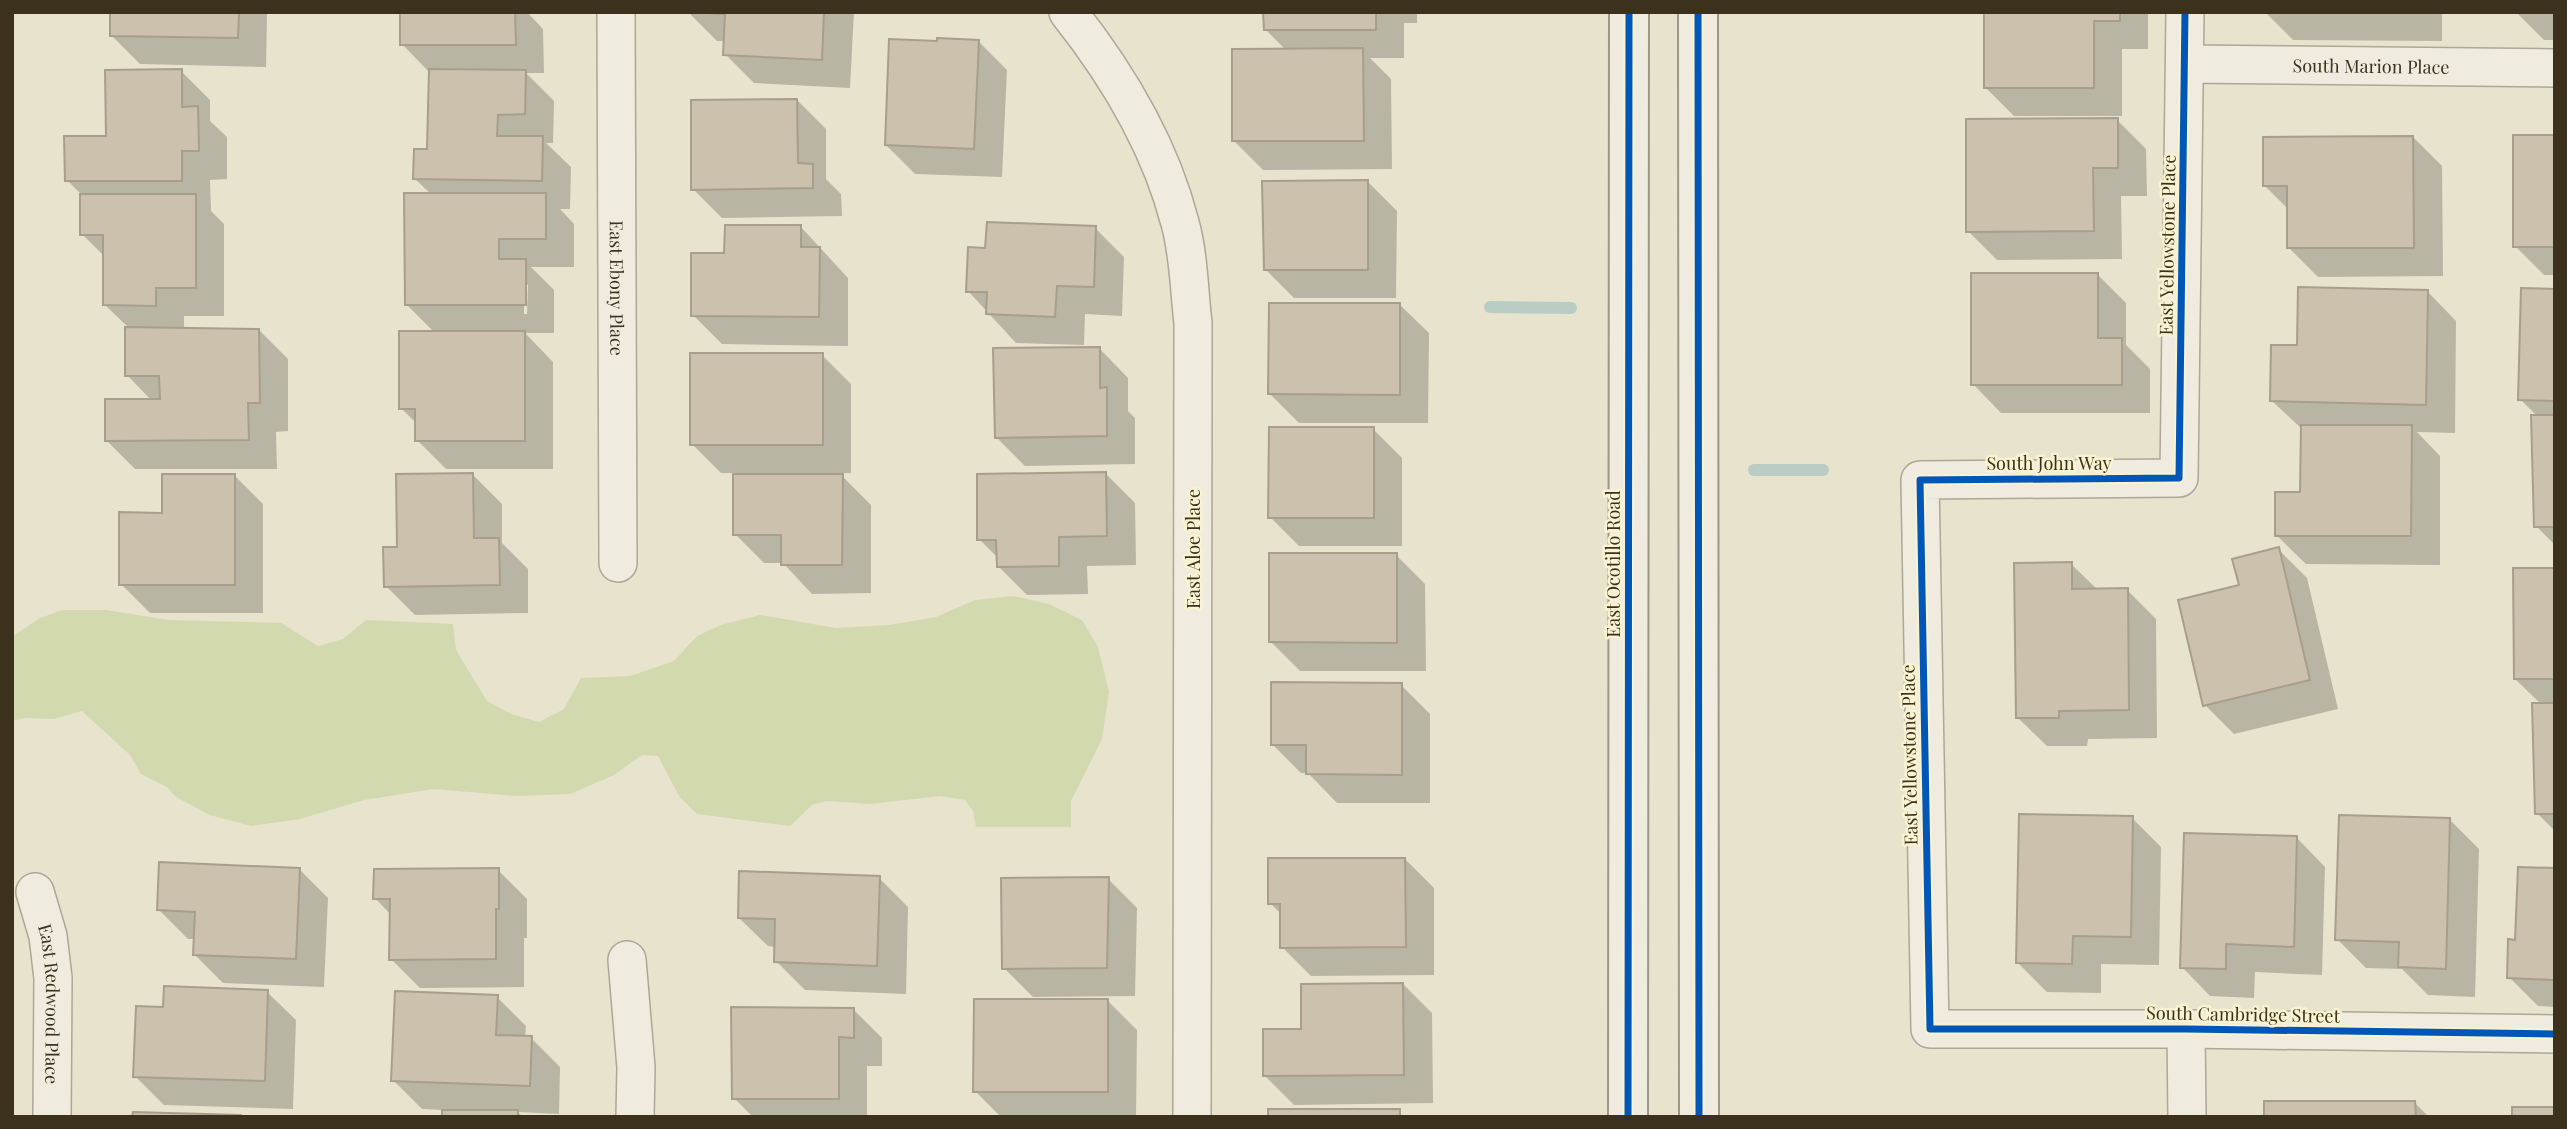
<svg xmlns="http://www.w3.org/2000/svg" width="2567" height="1129" font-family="'Playfair Display',serif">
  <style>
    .green { fill: #d3d9ae }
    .shadow { fill: #0003; fill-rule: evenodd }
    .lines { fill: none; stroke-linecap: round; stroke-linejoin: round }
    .stream { stroke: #b9cdc4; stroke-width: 12 }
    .building { fill: #ccc1ad; stroke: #a89e8c; stroke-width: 2 }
    .minor-casing { stroke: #aca796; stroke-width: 40 }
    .secondary-casing { stroke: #9c9786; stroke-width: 42 }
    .minor { stroke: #efecdf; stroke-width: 37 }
    .secondary { stroke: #efecdf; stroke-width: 38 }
    .cycleway-casing { stroke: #f9f3d2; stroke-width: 11 }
    .cycleway { stroke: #0057b8; stroke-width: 7 }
    .labels { text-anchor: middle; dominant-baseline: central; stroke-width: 5; stroke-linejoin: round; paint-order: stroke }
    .street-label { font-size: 18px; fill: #3c311d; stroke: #f9f3d2 }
  </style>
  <rect width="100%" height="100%" fill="#e7e3cd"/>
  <!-- green -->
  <polygon class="green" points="1014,596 1049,604 1082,620 1098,647 1109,692 1102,739 1071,801 1071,827 976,827 973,811 965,800 941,796 870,804 826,801 812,805 790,826 697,814 679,796 658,756 642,755 614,775 570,794 517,796 434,789 364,800 300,819 251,826 210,815 176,797 167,787 141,774 130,755 82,711 54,719 24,718 12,721 12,637 38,619 62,610 106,610 169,620 281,623 318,646 343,639 366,620 453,624 456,650 487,701 511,714 539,722 564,709 581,678 630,676 674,661 697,636 721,625 760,615 836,628 889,625 936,617 975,600"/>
  <!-- shadow -->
  <g class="shadow">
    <polygon points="112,12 267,12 266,67 140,64 111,35"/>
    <path d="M401 12H527L543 29 544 73H526L554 101 553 143H546L571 167 570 209H560L574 224V267H531L554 290V333H525L553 362V469H446L417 440V424L401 408 435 333 407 305 432 195 415 179 429 151 430 73 402 44ZM524 282 528 285 527 314H524Z"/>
    <polygon points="688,12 854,12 850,88 754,83 725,54 726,41 717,41"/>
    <polygon points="1265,12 1417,12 1417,23 1404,23 1404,58 1370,58 1391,79 1392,169 1263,170 1234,141 1286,50 1265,29"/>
    <polygon points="1985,12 2148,12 2148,49 2122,49 2122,116 2014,116 1985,87"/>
    <polygon points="2265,12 2442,12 2442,41 2293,40"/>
    <polygon points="2516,12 2555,12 2555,40 2544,40"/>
    <polygon points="978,41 1007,70 1002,177 915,174 886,145"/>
    <polygon points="181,71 210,100 210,121 227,137 227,179 210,180 211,211 224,224 224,316 184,316 184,330 259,330 288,359 288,431 276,432 277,469 135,469 106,440 152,401 127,375 130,329 105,305 105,257 82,234 82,195 67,180 107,138"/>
    <polygon points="797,100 826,129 826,179 841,194 842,216 722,218 693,189"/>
    <polygon points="2117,120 2146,149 2147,196 2121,196 2122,259 1997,260 1968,231"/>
    <polygon points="2555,136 2555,275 2544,275 2515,246"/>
    <polygon points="2413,137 2442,166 2443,276 2318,277 2289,248 2289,210 2264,185"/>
    <polygon points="1368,182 1397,211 1396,298 1294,298 1265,269"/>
    <polygon points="801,227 848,278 848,346 722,344 693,315 726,255"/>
    <polygon points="1095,228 1124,257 1122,316 1085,314 1084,345 1016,343 968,291 987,250"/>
    <polygon points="2097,274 2126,303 2126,345 2150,369 2150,413 2001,413 1973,384"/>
    <polygon points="2555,291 2555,545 2536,526 2537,416 2520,399"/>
    <polygon points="2428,292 2456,321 2455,433 2417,432 2440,456 2440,565 2306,564 2277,536 2302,494 2303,430 2272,401"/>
    <polygon points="1400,305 1429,333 1428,423 1299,423 1270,394"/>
    <polygon points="1100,349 1128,378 1128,411 1135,418 1135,464 1025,466 996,437"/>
    <polygon points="822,355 851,384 851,473 839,473 871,505 871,593 812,594 783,563 764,563 735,534 735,473 721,473 692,444"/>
    <polygon points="1373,429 1402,458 1402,546 1299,546 1270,517"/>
    <polygon points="1106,474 1135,503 1136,565 1087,566 1088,594 1027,595 998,566 998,558 979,539"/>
    <polygon points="234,475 263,504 263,613 150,613 121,584 164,515"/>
    <polygon points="473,475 502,504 502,543 528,569 528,613 415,615 386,586 398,549"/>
    <polygon points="2278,549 2307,578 2338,709 2234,734 2205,705"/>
    <polygon points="1396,555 1425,584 1426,671 1300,671 1271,642"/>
    <polygon points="2071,564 2098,590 2127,590 2156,619 2157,738 2088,739 2087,746 2047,746 2018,718"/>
    <polygon points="2555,570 2555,831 2537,813 2541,704 2515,679"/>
    <polygon points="1401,685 1430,714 1430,803 1337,803 1308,773 1301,773 1272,744"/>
    <polygon points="2132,818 2161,847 2159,965 2101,964 2101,993 2047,992 2018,963"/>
    <polygon points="2450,820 2479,849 2475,997 2428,995 2402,969 2366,968 2337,939"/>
    <polygon points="2297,838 2325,867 2322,975 2255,972 2254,998 2210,996 2182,967"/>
    <polygon points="1405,859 1434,888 1434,975 1311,976 1282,947 1282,915 1270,903"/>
    <polygon points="299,869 328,898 324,987 223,983 194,954 195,939 188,939 159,910"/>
    <polygon points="498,870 527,899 527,938 524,938 524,987 420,988 391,959 391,915 375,898"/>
    <polygon points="2555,870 2555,1007 2538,1006 2509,977 2517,942"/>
    <polygon points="879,878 908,907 906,994 805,990 776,961 776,947 768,946 739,918"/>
    <polygon points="1108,879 1137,908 1135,996 1033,997 1004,968"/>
    <polygon points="1403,984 1432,1013 1433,1103 1294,1105 1265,1076 1302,1031"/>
    <polygon points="267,992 296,1020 293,1109 164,1105 135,1076"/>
    <polygon points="497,997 526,1026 525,1038 531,1038 560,1067 559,1114 518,1112 523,1117 444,1117 444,1110 422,1109 393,1080"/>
    <polygon points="1108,1001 1137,1030 1136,1117 1001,1117 975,1091"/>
    <polygon points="853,1009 882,1038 882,1066 867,1066 867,1117 753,1117 734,1098"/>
    <polygon points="2415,1103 2429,1117 2266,1117"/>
    <polygon points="134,1114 228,1117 134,1117"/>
  </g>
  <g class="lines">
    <!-- stream -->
    <g class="stream">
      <polyline points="1490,307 1571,308"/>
      <polyline points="1754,470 1823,470"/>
    </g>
  </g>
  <!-- building -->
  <g class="building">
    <polygon points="110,12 239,12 238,38 110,36"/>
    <polygon points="400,12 515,12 516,45 400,45"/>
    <polygon points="686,12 824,12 822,60 723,55 725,14"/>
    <polygon points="1263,12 1376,12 1376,30 1264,30"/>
    <polygon points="1984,12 2120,12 2120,21 2094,21 2094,88 1984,88"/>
    <polygon points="937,38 979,40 974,149 885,145 889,39 937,41"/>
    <polygon points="1363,48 1364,141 1232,141 1232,49"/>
    <polygon points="182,69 182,107 198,106 199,151 182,151 182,181 65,181 64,136 106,136 105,70"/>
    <polygon points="429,69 526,70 525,114 498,115 497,136 543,136 542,181 413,179 414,149 427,149"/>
    <polygon points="797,99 798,163 813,164 813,188 691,190 691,100"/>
    <polygon points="2118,118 2118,168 2093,168 2094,231 1966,232 1966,119"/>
    <rect x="2513" y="135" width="42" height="112"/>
    <polygon points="2413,136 2414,248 2287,248 2287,186 2263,186 2263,137"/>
    <polygon points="1368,180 1368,270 1264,270 1262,181"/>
    <polygon points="404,193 546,193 546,239 499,239 499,259 526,259 526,305 405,305"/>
    <polygon points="80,194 196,194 196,288 156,288 156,306 103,305 103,235 80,235"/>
    <polygon points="987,222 1096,226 1094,287 1057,286 1055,317 986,314 987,292 966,292 968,247 985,248"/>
    <polygon points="725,225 801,225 801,247 820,247 819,317 691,316 691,253 724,253"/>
    <polygon points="1971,273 2098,273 2098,338 2122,338 2122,385 1971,385"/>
    <polygon points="2298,287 2428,290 2426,405 2270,401 2271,345 2297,345"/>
    <polygon points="2521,288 2555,289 2555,401 2518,400"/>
    <polygon points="1269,303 1400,303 1400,395 1268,394"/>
    <polygon points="125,327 259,329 260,403 248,403 249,440 105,441 105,399 160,399 159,376 125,376"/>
    <polygon points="399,331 525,331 525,441 415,441 415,409 399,409"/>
    <polygon points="1100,347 1100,388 1107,387 1107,436 995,438 993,348"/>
    <rect x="690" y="353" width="133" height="92"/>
    <polygon points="2531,415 2555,415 2555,527 2534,527"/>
    <polygon points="2301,425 2412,425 2411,536 2275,536 2275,492 2300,492"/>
    <polygon points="1269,427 1374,427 1374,518 1268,518"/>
    <polygon points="1106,472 1107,536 1059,537 1059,566 997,567 996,540 977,540 977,474"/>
    <polygon points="473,473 474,538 499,538 500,585 384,587 383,547 397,547 396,474"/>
    <polygon points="162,474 235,474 235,585 119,585 119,512 162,513"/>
    <polygon points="733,474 843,474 842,565 781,565 781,535 733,535"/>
    <polygon points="2279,547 2310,680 2203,706 2178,600 2239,585 2232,559"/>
    <polygon points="1269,553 1397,553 1397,643 1269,642"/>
    <polygon points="2072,562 2072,589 2128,588 2129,710 2059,711 2059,718 2016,718 2014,563"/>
    <polygon points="2513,568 2555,568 2555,679 2514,679"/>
    <polygon points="1271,682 1402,683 1402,775 1306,774 1306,745 1271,745"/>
    <polygon points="2532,703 2555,703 2555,814 2535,814"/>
    <polygon points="2019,814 2133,816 2131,937 2073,936 2072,964 2016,963"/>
    <polygon points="2339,815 2450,818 2446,969 2398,967 2399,942 2335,940"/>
    <polygon points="2184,833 2297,836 2294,947 2226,944 2226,969 2180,968"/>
    <polygon points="1268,858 1405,858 1406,947 1280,948 1280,904 1268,904"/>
    <polygon points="159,862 300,868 296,959 193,955 195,912 157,910"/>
    <polygon points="2518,867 2555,868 2555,980 2507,978 2508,939 2515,940"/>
    <polygon points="499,868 499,909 496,909 496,959 389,960 390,899 373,899 374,869"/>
    <polygon points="739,871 880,876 877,966 774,962 775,919 738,918"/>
    <polygon points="1109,877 1107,968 1002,969 1001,878"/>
    <polygon points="1403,983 1404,1075 1263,1076 1263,1029 1301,1029 1301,984"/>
    <polygon points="164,986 268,990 265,1081 133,1077 136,1006 163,1007"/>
    <polygon points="395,991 498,995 496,1035 532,1036 530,1086 391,1081"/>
    <polygon points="974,999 1108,999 1108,1092 973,1092"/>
    <polygon points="731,1007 854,1008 854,1038 839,1037 839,1099 732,1099"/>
    <polygon points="2264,1101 2415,1101 2416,1117 2264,1117"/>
    <rect x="2512" y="1107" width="43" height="10"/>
    <rect x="1268" y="1109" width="132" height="8"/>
    <rect x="442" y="1110" width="76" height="7"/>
    <polygon points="133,1112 242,1115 132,1117"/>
  </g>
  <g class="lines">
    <!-- minor casing -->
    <g class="minor-casing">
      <g id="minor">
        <path id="s1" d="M616 12 618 563"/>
        <path d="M1068 12C1118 75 1160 145 1180 223 1189 255 1189 290 1193 323L1192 1117"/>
        <polyline points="2185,12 2179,478 1920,480 1930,1029 2186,1029 2555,1034"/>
        <path id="s2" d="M2185 64 2555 68"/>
        <path id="s3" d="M35 892 48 936 53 978 52 1117"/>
        <polyline points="627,960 636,1067 635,1117"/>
        <polyline points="2186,1029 2187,1117"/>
      </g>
    </g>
    <!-- secondary casing -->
    <g class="secondary-casing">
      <g id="secondary">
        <polyline points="1698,12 1699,1117"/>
        <polyline points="1628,1117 1629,12"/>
      </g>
    </g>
    <!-- minor -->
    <use href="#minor" class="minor"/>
    <!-- secondary -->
    <use href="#secondary" class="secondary"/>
    <!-- cycleway casing -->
    <g class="cycleway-casing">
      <g id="cycleway">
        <polyline points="1698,12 1699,1117"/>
        <polyline points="2185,12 2179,478 1920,480 1930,1029 2186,1029 2555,1034"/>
        <polyline points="1628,1117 1629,12"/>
      </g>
    </g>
    <!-- cycleway -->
    <use href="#cycleway" class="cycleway"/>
  </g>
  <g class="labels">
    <!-- street labels -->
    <g class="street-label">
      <text stroke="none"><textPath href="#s2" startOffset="186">South Marion Place</textPath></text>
      <text transform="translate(2167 245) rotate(-89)">East Yellowstone Place</text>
      <text stroke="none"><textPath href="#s1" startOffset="276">East Ebony Place</textPath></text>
      <text x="2049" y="463">South John Way</text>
      <text transform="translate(1193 549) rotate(-90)">East Aloe Place</text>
      <text transform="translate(1613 564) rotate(-90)">East Ocotillo Road</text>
      <text transform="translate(1909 755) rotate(-91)">East Yellowstone Place</text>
      <text stroke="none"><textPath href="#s3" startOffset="114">East Redwood Place</textPath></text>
      <text transform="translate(2243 1014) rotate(1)">South Cambridge Street</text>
    </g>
  </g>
  <!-- border -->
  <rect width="2567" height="1129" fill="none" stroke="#3c311d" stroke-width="28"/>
</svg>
